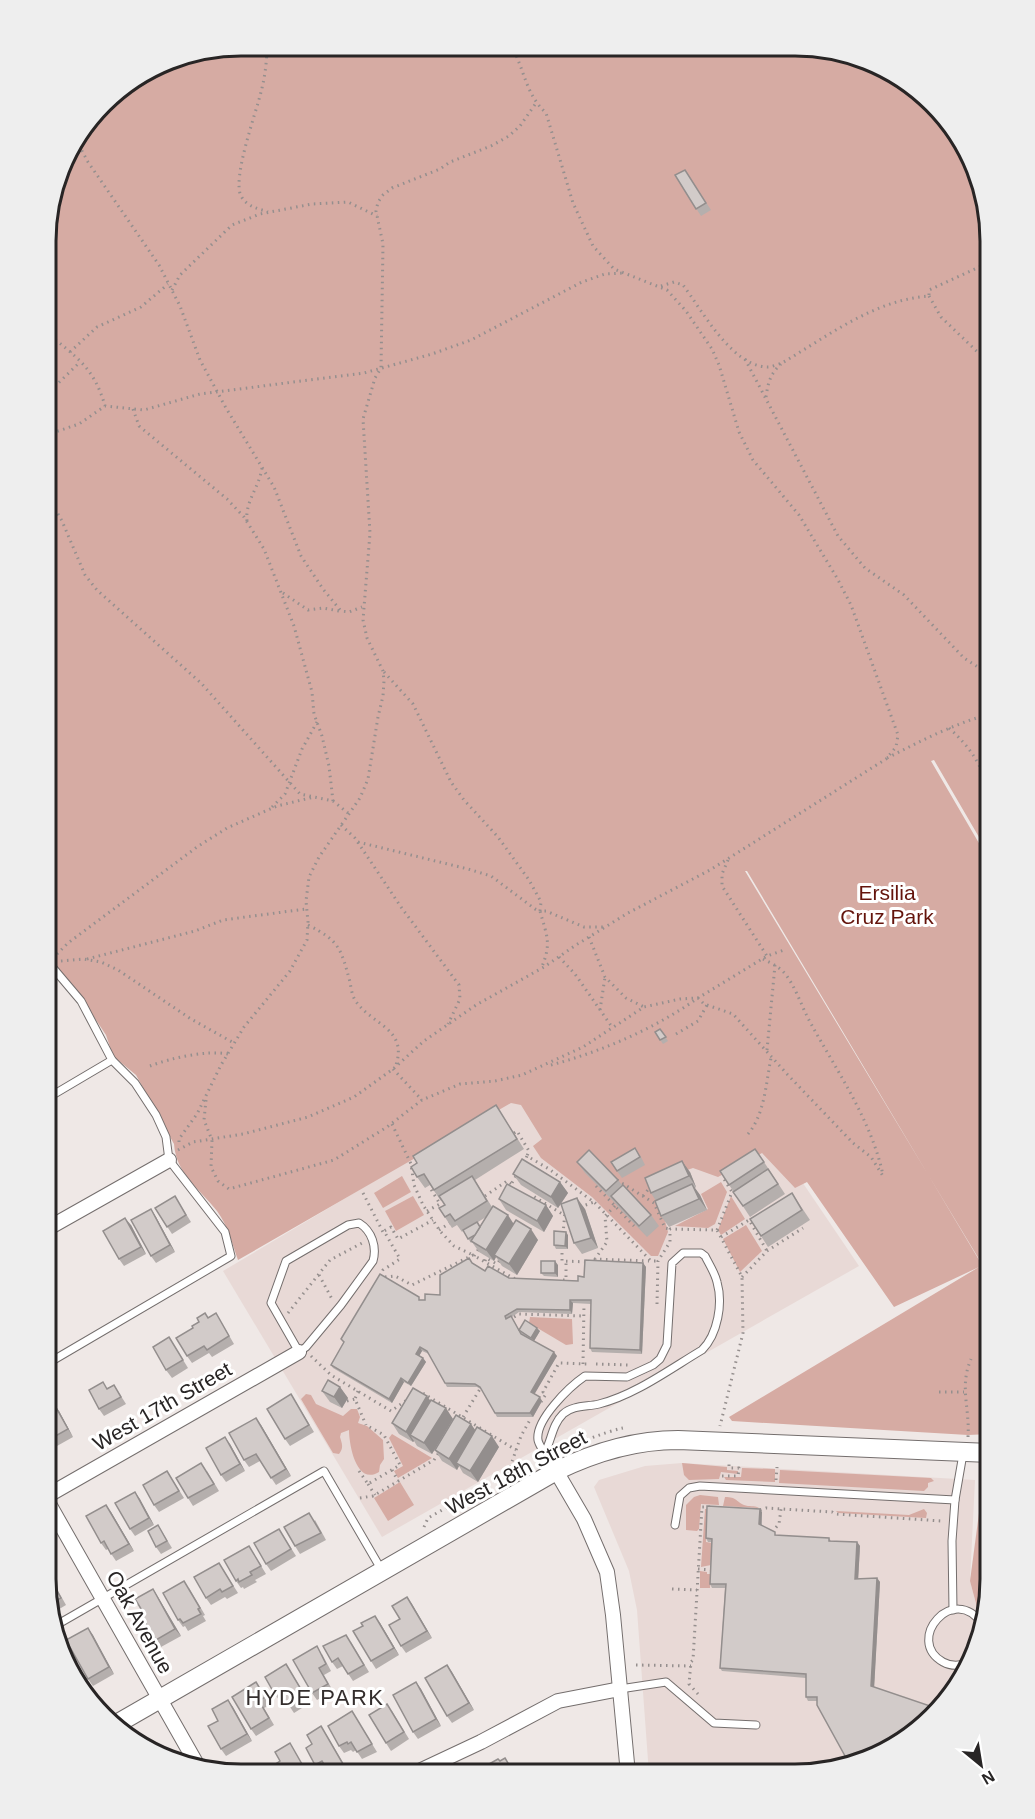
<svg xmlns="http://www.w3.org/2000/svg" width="1035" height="1819" font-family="Arial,sans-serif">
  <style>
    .built { fill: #e8d9d6 }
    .green { fill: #d6aba3; fill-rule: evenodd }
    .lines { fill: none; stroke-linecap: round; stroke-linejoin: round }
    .service-casing { stroke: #746e6d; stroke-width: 9 }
    .minor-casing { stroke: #746e6d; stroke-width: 16 }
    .tertiary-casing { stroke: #746e6d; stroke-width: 20 }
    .path { stroke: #958f8e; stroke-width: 3; stroke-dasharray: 1.5 4.5; stroke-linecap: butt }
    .service { stroke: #fff; stroke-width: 7 }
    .minor { stroke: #fff; stroke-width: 14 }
    .tertiary { stroke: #fff; stroke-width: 18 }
    .wall { fill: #b5afad; fill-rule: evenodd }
    .shaded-wall { fill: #938e8d }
    .building { fill: #d2cbc9; stroke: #938e8d; stroke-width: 1.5 }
    .labels { text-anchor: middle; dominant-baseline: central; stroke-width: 6; stroke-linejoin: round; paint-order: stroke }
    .park-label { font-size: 21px; fill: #64140c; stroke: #fff }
    .street-label { font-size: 21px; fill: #282525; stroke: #fff }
    .neighbourhood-label { font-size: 22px; letter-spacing: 1.5px; fill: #342e2d; stroke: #fff }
    .rim { fill: none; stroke: #282525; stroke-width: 3 }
  </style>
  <rect width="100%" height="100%" fill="#efe8e6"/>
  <!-- built -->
  <g class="built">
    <polygon points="524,1092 765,1127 859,1266 382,1537 223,1271"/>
    <polygon points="682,1463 975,1480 970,1580 978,1612 983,1621 975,1653 949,1698 913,1734 858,1764 795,1774 649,1774 637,1610 629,1571 594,1487 599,1480 645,1466"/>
  </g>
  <!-- green -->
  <g class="green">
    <path d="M240 45 832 49 923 93 980 177 990 240V856L934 760 931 761 990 862V1434L968 1435 732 1421 729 1417 979 1267 894 1307 807 1182 795 1188 762 1153 718 1177 693 1168 655 1181 668 1232 658 1256H651L592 1197 541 1158 533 1146 542 1139 521 1105 511 1103 238 1260C232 1243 228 1226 217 1211 200 1189 176 1174 174 1144L136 1075 113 1056 106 1035 76 990 56 966 46 939 47 215 65 154 111 94 166 60ZM745 871H747L982 1265V1264Z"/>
    <polygon points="402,1176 411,1192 383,1208 374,1193"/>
    <polygon points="721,1182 727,1192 715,1224 708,1228 675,1226 708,1209 701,1194"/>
    <polygon points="413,1196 424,1215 396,1231 385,1211"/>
    <polygon points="731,1196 745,1219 721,1235 718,1230"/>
    <polygon points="746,1225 762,1251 740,1272 723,1239"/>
    <polygon points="530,1317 572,1319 573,1344 566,1345 529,1323"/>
    <path d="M306 1394 311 1395 316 1404 343 1416 351 1409H357L360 1417 358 1423 367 1426 383 1440 384 1459 380 1465 379 1472C356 1486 349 1444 349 1430L341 1433 340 1437C342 1444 344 1448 339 1454L333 1453 301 1399Z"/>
    <polygon points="392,1434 432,1458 398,1478 394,1471 403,1466 389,1438"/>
    <polygon points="682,1463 727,1467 727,1470 738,1471 738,1474 721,1472 719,1479 689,1480 684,1475"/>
    <polygon points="742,1468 775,1469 775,1482 726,1480 724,1477 741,1477"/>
    <polygon points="780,1470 931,1478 934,1481 928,1483 928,1487 924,1491 779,1483"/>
    <polygon points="400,1482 414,1505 388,1521 374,1498"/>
    <polygon points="990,1482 990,1592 983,1620 978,1611 970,1581 983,1483"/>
    <polygon points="700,1495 718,1497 719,1505 701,1504 699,1529 697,1531 686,1530 686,1505 694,1497"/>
    <path d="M725 1497C737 1497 735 1501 744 1505 749 1507 754 1505 759 1508L723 1506Z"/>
    <polygon points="705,1509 708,1509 706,1542 712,1543 711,1565 701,1567"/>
    <polygon points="924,1509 927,1513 926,1518 838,1513 836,1511 909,1515"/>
    <polygon points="700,1571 707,1572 707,1574 711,1574 710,1588 700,1588"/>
  </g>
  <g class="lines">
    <!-- service casing -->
    <g class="service-casing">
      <g id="service">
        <polyline points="46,1099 112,1060"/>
        <path d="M359 1223C372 1231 377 1247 373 1261L341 1305 306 1347 299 1352 271 1303 286 1261 348 1225Z"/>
        <polyline points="45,1365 231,1256 225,1232 169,1160 166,1137 156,1115 135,1083 112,1060 81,1001 48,962 46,954"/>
        <path d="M545 1452C552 1439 552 1425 563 1414 573 1405 587 1407 599 1404 635 1395 670 1369 702 1350 718 1334 723 1303 717 1282 715 1273 709 1264 705 1256L701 1253H683L672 1263 667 1345 660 1359 653 1365 627 1377 585 1376C569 1387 535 1420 538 1440 539 1447 551 1462 555 1469"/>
        <polyline points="675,1525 680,1496 689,1488 700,1486 955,1500"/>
        <polyline points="953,1610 952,1541 955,1500 963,1454"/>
        <polyline points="53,1627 324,1471 381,1569"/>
        <path d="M970 1662C961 1666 952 1667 943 1662 904 1640 954 1582 982 1624"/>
        <polyline points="620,1689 666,1682 714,1723 756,1725"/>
      </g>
    </g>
    <!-- minor casing -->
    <g class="minor-casing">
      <g id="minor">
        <polyline points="46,963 48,962"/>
        <polyline points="45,1230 169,1160"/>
        <polyline points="556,1471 584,1519 607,1572 613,1615 628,1774"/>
        <polyline points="45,1497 199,1768"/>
        <polyline points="45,1497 299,1352"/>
        <polyline points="415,1773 481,1742 558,1701 620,1689"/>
      </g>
    </g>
    <!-- tertiary casing -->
    <g class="tertiary-casing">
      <path id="tertiary" d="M113 1726 556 1471C595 1452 634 1440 678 1440L990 1453"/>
    </g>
    <!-- path -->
    <g class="path">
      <path d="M267 45C267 60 265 77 261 92 256 113 232 178 241 196 247 207 257 208 268 212"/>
      <polyline points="76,140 88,162 159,265 180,306 200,360 226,408 274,487 301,556 323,589 341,611 349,612 362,607"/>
      <path d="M661 286 674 282 683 285C702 310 732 367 768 367 772 367 778 364 782 363 828 336 874 300 929 296V290L990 262"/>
      <polyline points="172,290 180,275 232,225 260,214 312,204 348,202 377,216"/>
      <polyline points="929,296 941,317 990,364"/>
      <path d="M46 332C76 357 94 367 105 406"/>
      <polyline points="70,352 97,327 141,307 168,284"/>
      <polyline points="745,359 838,536 865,568 904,595 964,658 990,675"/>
      <polyline points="46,395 80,362"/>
      <path d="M766 397C768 383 770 374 781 364"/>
      <polyline points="133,409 139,426 227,499 244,517 264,549 294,626 312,692 314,714 322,736 329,766 333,801"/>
      <polyline points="46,435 79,424 105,406 144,410 200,394 364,373 432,354 471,340 582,282 605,274 623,273"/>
      <polyline points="46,493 62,521 85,575 97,590 201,683 300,794 333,801 348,813"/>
      <path d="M247 521C245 501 259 488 262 468"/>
      <polyline points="283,593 308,610 323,608 339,611"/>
      <polyline points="384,672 413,704 451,782 464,800 498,837 529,880 541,902 540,911 546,911 584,927 604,927"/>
      <path d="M949 728C971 748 978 761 990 788"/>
      <path d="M887 758C921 741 953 724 990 714"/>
      <polyline points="272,807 285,794 302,749 317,722"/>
      <polyline points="341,825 355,838 401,907 459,985 460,999 448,1024"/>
      <path d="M358 842 468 869 491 876 535 909 540 911C547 937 552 943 541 969"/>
      <polyline points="728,860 722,874 722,886 767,956"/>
      <path d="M308 925C340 941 341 949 350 982 351 988 352 995 355 1000 371 1025 408 1028 396 1065"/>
      <polyline points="589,937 605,977 626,998 644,1007"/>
      <polyline points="57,954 68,943 197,847 227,828 277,806 314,797"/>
      <polyline points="559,957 575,974 612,1027"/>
      <polyline points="87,959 195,931 223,920 306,909"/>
      <path d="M763 959C771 963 780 967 786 975 796 988 801 1005 809 1020 836 1070 871 1119 883 1175"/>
      <polyline points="61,961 84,959 101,962 118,970 191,1019 234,1043"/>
      <polyline points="600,1010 605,977"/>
      <polyline points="676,1034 698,1021 707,1005"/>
      <polyline points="767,1050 775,965"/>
      <path d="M551 1065C603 1051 654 1029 698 998L704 1004 733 1014 787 1074 853 1143 871 1157 883 1176"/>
      <path d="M150 1066C171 1058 206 1050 228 1054"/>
      <polyline points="393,1069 422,1100"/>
      <polyline points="206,1100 204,1120 212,1140 211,1167 218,1181 229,1189 334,1160 387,1127 422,1100 460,1084 495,1081 522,1075 583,1047 644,1007 680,999 698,998 767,956 784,950"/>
      <polyline points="392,1124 411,1164 414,1185 423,1205 440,1231 454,1246 473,1255"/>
      <polyline points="514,1133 517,1131 529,1151 527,1156"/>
      <path d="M748 1134C765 1114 766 1082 771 1058"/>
      <polyline points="179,1142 179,1139 197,1114 221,1065 244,1027 290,971 307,940 308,922 306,901 309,877 319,857 360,798 368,779 378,717 383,696 384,681 383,671 367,638 363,620 370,533 363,419 375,378 381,368 383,244 376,211 378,202 383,195 392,188 440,169 450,162 491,146 509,136 520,126 536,103"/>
      <path d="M178 1150 193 1142 243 1134 308 1117 354 1097 393 1069 424 1041 476 1005 544 967 576 945 628 913 710 870 886 759 896 747 898 735 851 605 837 578 799 515 753 460 739 432 719 365 712 349 686 311 667 290 614 269 593 246 573 203 546 113C525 93 525 71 512 47"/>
      <polyline points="524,1163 527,1156 549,1169 595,1203 651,1261 658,1261"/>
      <polyline points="617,1180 654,1203 665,1228 670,1229"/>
      <polyline points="596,1186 634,1226"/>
      <polyline points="509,1188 516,1176"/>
      <polyline points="363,1193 383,1232"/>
      <polyline points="485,1196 507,1181 511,1184"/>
      <polyline points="643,1196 651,1186"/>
      <polyline points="531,1200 533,1196 564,1215"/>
      <polyline points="615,1206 605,1216 607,1242 595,1259 649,1261"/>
      <polyline points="580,1207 594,1202"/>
      <polyline points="427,1211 440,1204 429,1186"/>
      <polyline points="439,1230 450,1223"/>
      <polyline points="717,1230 732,1192 724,1179 727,1177"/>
      <polyline points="563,1234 565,1212"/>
      <polyline points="721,1237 749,1220 767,1251"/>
      <polyline points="562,1247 562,1261 589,1262"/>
      <polyline points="474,1256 480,1247"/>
      <polyline points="485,1261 486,1258 497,1264 500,1260"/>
      <polyline points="319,1275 332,1299"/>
      <polyline points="380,1276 383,1270 400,1259 384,1231 391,1227 398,1239 433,1220"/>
      <polyline points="385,1277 395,1276 412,1285 473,1255 513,1278 517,1279"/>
      <polyline points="742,1277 767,1251 803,1228"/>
      <polyline points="563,1280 566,1280 566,1261"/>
      <polyline points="657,1304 658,1261 670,1242 670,1229 717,1230 742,1277 743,1333 720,1426"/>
      <polyline points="288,1313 330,1260 364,1242"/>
      <polyline points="509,1320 519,1314 584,1316"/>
      <polyline points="311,1356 331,1375 391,1411 407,1400"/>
      <polyline points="583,1364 584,1304"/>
      <polyline points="596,1364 629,1365"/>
      <polyline points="358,1391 355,1399 366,1425"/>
      <polyline points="939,1392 964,1392"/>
      <polyline points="418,1394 421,1392 516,1450"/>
      <polyline points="347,1401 355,1399"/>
      <polyline points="541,1402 546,1394 543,1392 559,1363 587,1364"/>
      <polyline points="463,1417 480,1389"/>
      <path d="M968 1437C970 1408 959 1387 971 1359"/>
      <path d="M558 1446C575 1446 603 1432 623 1428"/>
      <polyline points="526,1469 536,1457"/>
      <polyline points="392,1470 398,1481"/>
      <polyline points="359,1471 368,1484 400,1465 384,1435 366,1425"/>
      <polyline points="722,1476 738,1476 739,1468 729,1468 729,1464"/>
      <polyline points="776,1480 777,1467"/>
      <polyline points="368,1484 375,1495"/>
      <polyline points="360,1498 373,1496 434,1460 440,1451"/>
      <polyline points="760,1510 766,1508 832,1512 835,1514 942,1521"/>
      <polyline points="424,1527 428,1518 508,1473 521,1436 531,1418"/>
      <polyline points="772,1532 779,1524 781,1509"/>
      <polyline points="698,1569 713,1570"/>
      <polyline points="672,1589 697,1590"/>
      <polyline points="636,1665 691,1666"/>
      <polyline points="698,1694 689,1684 691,1662 693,1660 702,1507 711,1507"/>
    </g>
    <!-- service -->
    <use href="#service" class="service"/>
    <!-- minor -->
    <use href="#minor" class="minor"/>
    <!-- tertiary -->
    <use href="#tertiary" class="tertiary"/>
  </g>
  <!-- wall -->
  <g class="wall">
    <polygon points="685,170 711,210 701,216 675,175"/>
    <polygon points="660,1029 668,1041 663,1044 655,1032"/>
    <path d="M496 1105 524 1149 475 1180 492 1207 514 1224 538 1240 517 1275 502 1266 496 1257 494 1261 479 1252 472 1242 471 1243 463 1231 462 1232 457 1225 452 1228 439 1208 445 1205 442 1200 441 1201 430 1185 425 1188 417 1177V1163ZM486 1217 480 1226 478 1222Z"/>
    <polygon points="640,1155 645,1165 622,1178 617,1171"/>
    <polygon points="762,1159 785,1194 750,1217 720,1171"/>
    <polygon points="577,1162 618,1180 622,1185 651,1215 659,1226 647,1237 618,1207 614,1202 585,1173"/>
    <polygon points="690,1172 696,1187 695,1188 700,1195 707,1210 669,1227 661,1216 656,1201 651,1193"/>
    <polygon points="513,1174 560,1182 568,1193 558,1208 521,1185"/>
    <polygon points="792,1193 810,1220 768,1247 761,1236"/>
    <polygon points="175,1196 191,1222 172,1234 155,1208"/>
    <polygon points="499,1199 546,1205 553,1216 544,1232 506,1210"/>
    <polygon points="151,1209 156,1217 175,1252 156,1263 151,1256"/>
    <polygon points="585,1209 598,1248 582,1254 574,1243"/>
    <polygon points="131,1225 146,1254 124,1266 119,1259"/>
    <polygon points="568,1235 568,1249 556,1249 554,1245"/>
    <polygon points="643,1263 646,1267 642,1354 592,1352 590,1348 591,1304 573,1303 572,1314 519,1312 512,1317 519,1330 540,1331 534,1341 557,1356 534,1394 542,1401 533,1417 497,1417 482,1390 477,1387 447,1387 429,1354 422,1351 419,1356 423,1358 426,1362 411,1386 404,1382 392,1403 333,1368 331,1365 344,1343 341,1339 421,1300 425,1300 440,1295 472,1264 485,1271 509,1278 578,1281 584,1277"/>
    <polygon points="558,1265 558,1277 544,1276 541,1273"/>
    <polygon points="216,1313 234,1344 212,1357 209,1353 192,1363 187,1356 193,1328"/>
    <polygon points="169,1337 188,1368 172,1378 166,1370"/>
    <polygon points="114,1385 126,1404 104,1416 99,1409 107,1388"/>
    <polygon points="340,1387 348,1398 342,1408 330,1402 322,1391"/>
    <polygon points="430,1401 453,1419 432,1454 417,1446 414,1441 413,1442 399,1434 392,1423"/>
    <polygon points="296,1402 314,1432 290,1446 285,1439"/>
    <polygon points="59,1411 73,1437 57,1446 52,1438"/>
    <polygon points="261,1425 291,1476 276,1485 260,1461 249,1467 244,1460"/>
    <polygon points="475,1431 499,1447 478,1482 463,1473 459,1466 457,1470 442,1461 435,1450"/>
    <polygon points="230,1444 245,1471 226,1482 221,1475"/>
    <polygon points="167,1471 184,1498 159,1512 154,1505"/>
    <polygon points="207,1471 219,1491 193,1506 188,1498"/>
    <polygon points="135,1492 154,1525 135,1536 130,1529"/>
    <polygon points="111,1512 134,1551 116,1561 108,1549 106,1550 101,1543"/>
    <polygon points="762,1512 762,1525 777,1536 829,1538 831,1541 857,1542 860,1546 858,1579 877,1578 880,1582 874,1687 817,1701 808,1701 806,1697 806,1678 722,1671 720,1668 725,1588 712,1588 710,1584 711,1542 708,1542 706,1538"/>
    <polygon points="315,1520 326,1540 300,1554 295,1546"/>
    <polygon points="158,1525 172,1548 161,1554 156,1547"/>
    <polygon points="279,1529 296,1556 271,1571 266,1564"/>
    <polygon points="249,1546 266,1574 255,1580 257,1582 244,1589 243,1587 241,1588 236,1581"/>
    <polygon points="45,1548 57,1567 45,1574"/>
    <polygon points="219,1563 238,1593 227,1599 225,1597 211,1605 206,1598"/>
    <polygon points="46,1585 57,1589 66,1605 51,1614"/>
    <polygon points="189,1588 205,1615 203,1616 206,1621 188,1631 185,1626 183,1627 178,1620"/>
    <polygon points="153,1589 181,1636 161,1647 156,1640 143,1612"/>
    <polygon points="407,1597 432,1638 406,1653 401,1646 400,1619"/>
    <polygon points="380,1623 399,1655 376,1669 371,1661"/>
    <polygon points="88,1628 114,1674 93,1686 88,1679"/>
    <polygon points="351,1642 369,1672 353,1681 343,1666 337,1669 332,1662"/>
    <polygon points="322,1654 331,1671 324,1675 333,1691 317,1700 312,1693"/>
    <polygon points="286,1664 310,1703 294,1713 284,1698 279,1700 274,1693"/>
    <polygon points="447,1665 474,1710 452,1723 447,1716"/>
    <polygon points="416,1682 421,1689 441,1726 418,1739 413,1732"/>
    <polygon points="261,1689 270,1705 264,1708 274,1725 256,1736 251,1729"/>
    <polygon points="228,1700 252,1741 226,1756 221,1749 218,1721"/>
    <polygon points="352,1711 377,1752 362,1759 356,1750 353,1752 351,1750 344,1753 339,1746"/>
    <polygon points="392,1711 409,1739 391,1751 386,1743"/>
    <polygon points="326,1734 348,1771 345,1773 329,1773 327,1768 320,1772 315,1765 312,1744"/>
  </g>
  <!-- shaded-wall -->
  <g class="shaded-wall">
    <polygon points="682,1161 690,1172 696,1187 689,1176"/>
    <polygon points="560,1182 568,1193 558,1208 551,1197"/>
    <polygon points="692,1184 700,1195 707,1210 699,1199"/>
    <polygon points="577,1198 585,1209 598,1248 591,1238"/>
    <polygon points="546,1205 553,1216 544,1232 537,1221"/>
    <polygon points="151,1209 156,1217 175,1252 170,1245"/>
    <polygon points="508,1215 515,1226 494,1255 496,1257 494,1261 486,1250"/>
    <polygon points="125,1218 131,1225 146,1254 141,1247"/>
    <polygon points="531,1229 538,1240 517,1275 509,1264"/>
    <polygon points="566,1232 568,1235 568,1249 565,1246"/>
    <polygon points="555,1261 558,1265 558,1277 555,1273"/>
    <polygon points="643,1263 646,1267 642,1354 640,1350"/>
    <polygon points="570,1300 573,1303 572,1314 570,1310"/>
    <polygon points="537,1328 540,1331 534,1341 531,1338"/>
    <polygon points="420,1347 422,1351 418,1358 416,1354"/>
    <polygon points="554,1352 557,1356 534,1395 531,1392"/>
    <polygon points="423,1358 426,1362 411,1386 408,1383"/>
    <polygon points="401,1378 404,1382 392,1403 389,1399"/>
    <polygon points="340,1387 348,1398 342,1408 334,1397"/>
    <polygon points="427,1396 435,1407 410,1435 414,1441 413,1442 406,1432"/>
    <polygon points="540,1397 542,1401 533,1417 530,1413"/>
    <polygon points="54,1404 59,1411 73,1437 68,1429"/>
    <polygon points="446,1408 453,1419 432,1454 424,1443"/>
    <polygon points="256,1418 261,1425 291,1476 286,1469"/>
    <polygon points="471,1424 478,1434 456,1463 459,1466 457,1470 449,1459"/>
    <polygon points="492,1436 499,1447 478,1482 470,1471"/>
    <polygon points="225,1437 230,1444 245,1471 240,1464"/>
    <polygon points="135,1492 140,1499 154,1525 149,1518"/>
    <polygon points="106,1505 111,1512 134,1551 129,1544"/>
    <polygon points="760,1509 762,1512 761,1528 759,1524"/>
    <polygon points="857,1542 860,1546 858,1582 855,1579"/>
    <polygon points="877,1578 880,1582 874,1690 871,1686"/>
    <polygon points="153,1589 158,1597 181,1636 175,1629"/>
    <polygon points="407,1597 412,1604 432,1638 427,1631"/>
    <polygon points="375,1616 380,1623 399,1655 394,1648"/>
    <polygon points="88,1628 93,1635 114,1674 109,1667"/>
    <polygon points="447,1665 452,1672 474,1710 469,1703"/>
    <polygon points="416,1682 421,1689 441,1726 436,1719"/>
    <polygon points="228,1700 233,1707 252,1741 247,1734"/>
  </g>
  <!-- building -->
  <g class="building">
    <polygon points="685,170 706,203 696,209 675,175"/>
    <polygon points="660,1029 666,1037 660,1040 655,1032"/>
    <polygon points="496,1105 517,1139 434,1190 424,1174 417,1177 411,1167 417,1163 413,1156"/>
    <polygon points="635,1148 640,1157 617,1171 611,1162"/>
    <polygon points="755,1149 764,1162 729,1185 720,1171"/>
    <polygon points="589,1150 618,1180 606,1191 577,1162"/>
    <polygon points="522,1159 560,1182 551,1197 513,1174"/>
    <polygon points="682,1161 689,1176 651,1193 645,1178"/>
    <polygon points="768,1169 778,1184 743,1206 733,1192"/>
    <polygon points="472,1176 487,1201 455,1221 450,1214 445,1217 439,1208 445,1205 439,1196"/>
    <polygon points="507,1184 546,1205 537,1221 499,1199"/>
    <polygon points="692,1184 699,1199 661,1216 655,1201"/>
    <polygon points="623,1185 651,1215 639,1226 611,1196"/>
    <polygon points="792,1193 802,1210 761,1236 750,1219"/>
    <polygon points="175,1196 186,1215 167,1227 155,1208"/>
    <polygon points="577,1198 591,1238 574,1243 561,1204"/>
    <polygon points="493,1206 508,1215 486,1250 471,1241"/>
    <polygon points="151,1209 170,1245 151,1256 131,1220"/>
    <polygon points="125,1218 141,1247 119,1259 103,1231"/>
    <polygon points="516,1220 531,1229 509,1264 494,1255"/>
    <polygon points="477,1222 480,1227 475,1235 468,1239 463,1230"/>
    <polygon points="554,1231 566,1232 565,1246 554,1245"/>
    <polygon points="469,1258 472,1263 485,1271 488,1266 509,1278 578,1281 578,1276 584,1277 585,1260 643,1263 640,1350 590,1348 591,1300 570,1300 570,1310 517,1309 505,1316 506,1319 511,1316 521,1334 554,1352 531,1392 540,1397 530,1413 495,1413 480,1387 475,1384 445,1383 427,1351 420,1347 416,1354 423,1358 408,1383 401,1378 389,1399 331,1365 344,1342 341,1339 380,1274 419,1297 419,1300 425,1300 425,1294 440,1295 440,1275"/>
    <rect x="541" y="1261" width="14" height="12"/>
    <polygon points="205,1313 208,1318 216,1313 229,1336 207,1350 204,1346 187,1356 176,1338 193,1328 192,1326 199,1322 197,1318"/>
    <polygon points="525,1320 537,1328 531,1338 519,1330"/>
    <polygon points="169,1337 183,1360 166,1370 153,1347"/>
    <polygon points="328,1380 340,1387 334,1397 322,1391"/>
    <polygon points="103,1382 107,1389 114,1385 121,1397 99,1409 89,1390"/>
    <polygon points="413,1388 427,1396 406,1432 392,1423"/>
    <polygon points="291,1394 309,1425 285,1439 267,1409"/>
    <polygon points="431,1400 446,1408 424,1443 410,1435"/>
    <polygon points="54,1404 68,1429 52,1438 45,1427 45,1409"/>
    <polygon points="456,1415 471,1424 449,1459 435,1450"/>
    <polygon points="256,1418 286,1469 271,1478 256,1454 244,1460 229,1433"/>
    <polygon points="477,1427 492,1436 470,1471 456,1463"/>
    <polygon points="225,1437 240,1464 221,1475 206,1448"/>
    <polygon points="201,1463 214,1484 188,1498 176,1478"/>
    <polygon points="167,1471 179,1491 154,1505 143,1485"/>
    <polygon points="135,1492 149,1518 130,1529 115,1503"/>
    <polygon points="106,1505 129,1544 111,1554 104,1541 101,1543 86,1516"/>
    <polygon points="707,1506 760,1509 759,1524 775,1532 775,1535 829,1538 829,1541 857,1542 855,1579 877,1578 871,1686 939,1709 913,1734 858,1764 850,1765 817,1705 817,1697 806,1697 806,1674 720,1668 726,1584 710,1584 712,1539 706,1538"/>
    <polygon points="309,1513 321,1533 295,1546 284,1527"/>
    <polygon points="158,1525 167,1541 156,1547 148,1531"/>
    <polygon points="279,1529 291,1549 266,1564 254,1543"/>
    <polygon points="249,1546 261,1566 250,1572 252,1575 239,1582 238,1579 236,1581 224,1560"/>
    <polygon points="45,1547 52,1559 45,1564"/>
    <polygon points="219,1563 233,1586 222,1592 220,1589 206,1598 194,1577"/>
    <polygon points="184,1581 200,1608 198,1609 201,1614 183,1623 180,1619 178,1620 163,1593"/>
    <polygon points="52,1582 61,1598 49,1604 46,1585"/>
    <polygon points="153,1589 175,1629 156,1640 140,1614 143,1612 135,1599"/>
    <polygon points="407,1597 427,1631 401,1646 389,1625 400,1619 392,1606"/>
    <polygon points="375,1616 394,1648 371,1661 353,1631 363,1626 361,1623"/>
    <polygon points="88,1628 109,1667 88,1679 66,1640"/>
    <polygon points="346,1635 364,1665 348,1674 338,1658 332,1662 323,1646"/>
    <polygon points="317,1646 326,1664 319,1668 328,1684 312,1693 293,1660"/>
    <polygon points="286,1664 305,1696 289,1706 279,1690 274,1693 265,1677"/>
    <polygon points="447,1665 469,1703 447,1716 425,1678"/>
    <polygon points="75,1667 83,1681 82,1681 73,1668"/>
    <polygon points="256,1682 265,1697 259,1701 269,1718 251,1729 232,1697"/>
    <polygon points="416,1682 436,1719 413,1732 393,1695"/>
    <polygon points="228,1700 247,1734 221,1749 208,1726 218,1721 212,1709"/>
    <polygon points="387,1704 404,1732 386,1743 369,1715"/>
    <polygon points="352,1711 372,1744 357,1752 351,1742 348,1744 347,1742 339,1746 328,1726"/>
    <polygon points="321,1726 343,1764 329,1772 322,1761 315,1765 306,1748 312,1744 307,1735"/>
    <polygon points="150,1742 157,1755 143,1746"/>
    <polygon points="290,1743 307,1773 279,1772 274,1765 280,1761 275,1752"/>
    <polygon points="505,1758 514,1773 488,1773 486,1770 491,1767 489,1764 498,1759 500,1761"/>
    <polygon points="258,1764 260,1768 263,1767 266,1772 249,1772 247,1770"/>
  </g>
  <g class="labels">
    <!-- park labels -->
    <g class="park-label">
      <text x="887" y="892">Ersilia<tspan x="887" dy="24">Cruz Park</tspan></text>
    </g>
    <!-- street labels -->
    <g class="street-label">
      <text transform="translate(162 1406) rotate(-30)">West 17th Street</text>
      <text transform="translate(516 1472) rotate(-28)">West 18th Street</text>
      <text transform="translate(140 1622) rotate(61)">Oak Avenue</text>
    </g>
    <!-- neighbourhood labels -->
    <g class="neighbourhood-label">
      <text x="315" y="1697">HYDE PARK</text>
    </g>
  </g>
  <!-- crop -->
  <path d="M0 0H1035V1819H0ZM241 56H795A185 185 0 0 1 980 241V1579A185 185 0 0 1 795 1764H241A185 185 0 0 1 56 1579V241A185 185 0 0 1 241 56Z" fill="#eee" fill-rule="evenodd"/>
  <path class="rim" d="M241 56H795A185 185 0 0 1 980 241V1579A185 185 0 0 1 795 1764H241A185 185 0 0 1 56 1579V241A185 185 0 0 1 241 56Z"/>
  <!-- north arrow -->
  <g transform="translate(981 1765) rotate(150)" stroke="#ffffff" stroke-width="4.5" paint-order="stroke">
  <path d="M0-4.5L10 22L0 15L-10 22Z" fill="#282525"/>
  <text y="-9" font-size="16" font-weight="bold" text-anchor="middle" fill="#282525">N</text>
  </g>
</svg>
